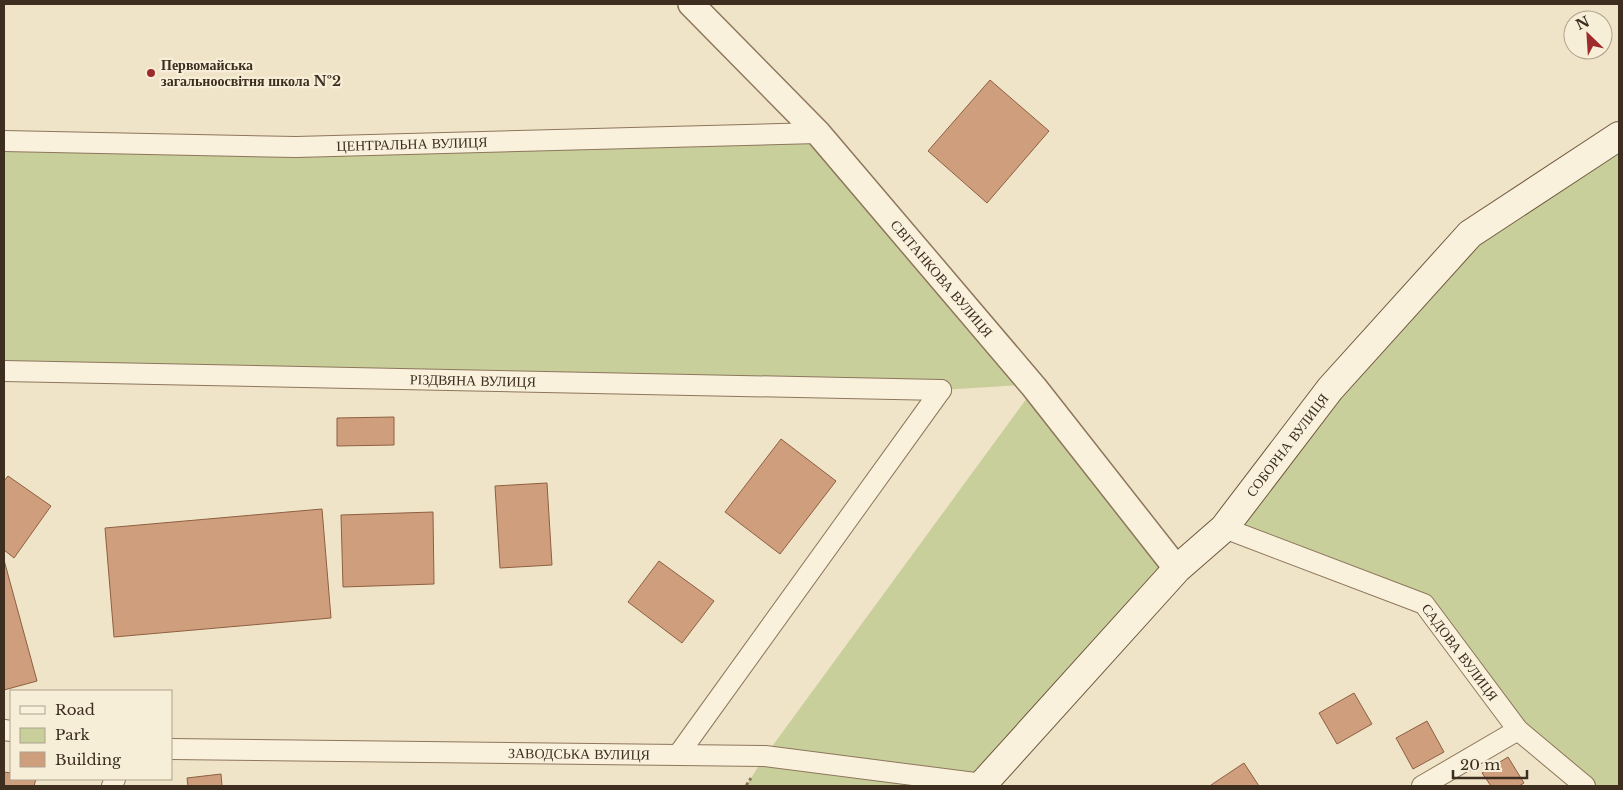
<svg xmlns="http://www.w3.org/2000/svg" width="1623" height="790" font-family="'Libre Baskerville',serif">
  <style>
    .green { fill: #c9cf9b }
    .building { fill: #cf9f7d; stroke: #8d5f41 }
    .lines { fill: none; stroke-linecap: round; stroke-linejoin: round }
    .minor-casing { stroke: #8d765c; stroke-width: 22 }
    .tertiary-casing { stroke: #8d765c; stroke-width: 28 }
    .secondary-casing { stroke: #6f573f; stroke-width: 30 }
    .path { stroke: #8d765c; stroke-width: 3; stroke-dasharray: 4 2.5; stroke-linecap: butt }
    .minor { stroke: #faf1dc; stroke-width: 20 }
    .tertiary { stroke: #faf1dc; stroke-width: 25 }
    .secondary { stroke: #faf1dc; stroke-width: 28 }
    .poi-dot { fill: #9e2a2b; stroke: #f7eed8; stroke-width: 2 }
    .labels { text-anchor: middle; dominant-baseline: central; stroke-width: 4.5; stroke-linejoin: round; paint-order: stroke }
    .poi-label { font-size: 14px; font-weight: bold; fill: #3d2e20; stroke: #f7eed8; text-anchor: start }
    .street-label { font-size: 14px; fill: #3d2e20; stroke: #f7eed8 }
  </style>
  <rect width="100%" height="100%" fill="#f0e4c8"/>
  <!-- green -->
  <g class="green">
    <polygon points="814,135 1021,385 941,390 4,371 4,141"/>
    <polygon points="1619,136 1619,786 1585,786 1518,730 1424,603 1224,528 1470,234"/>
    <polygon points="1027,398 1170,572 981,786 746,786 765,756"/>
  </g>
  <!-- building -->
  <g class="building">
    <polygon points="990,80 1049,131 987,203 928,151"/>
    <polygon points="394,417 394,445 337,446 337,418"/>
    <polygon points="781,439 836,481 780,554 725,512"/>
    <polygon points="8,476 51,506 14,558 4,550 4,481"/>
    <polygon points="547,483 552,565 500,568 495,486"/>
    <polygon points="322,509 331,618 114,637 105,528"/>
    <polygon points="433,512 434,584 343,587 341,515"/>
    <polygon points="4,560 37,681 4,690"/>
    <polygon points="659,561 714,601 682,643 628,602"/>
    <polygon points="1354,693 1372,724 1337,744 1319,713"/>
    <polygon points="1427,721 1444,752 1413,769 1396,738"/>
    <polygon points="1508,757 1524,783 1519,786 1491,786 1482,773"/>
    <polygon points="1244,763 1259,786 1211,786 1211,785"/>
    <polygon points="4,772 11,773 11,779 36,779 34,786 4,786"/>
    <polygon points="221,774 222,786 188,786 187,778"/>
  </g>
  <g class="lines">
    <!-- minor casing -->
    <g class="minor-casing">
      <g id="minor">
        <path id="s1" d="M4 141 296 147 818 133"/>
        <path id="s2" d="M4 371 941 390"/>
        <path id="s3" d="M1224 528 1424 604 1518 730 1585 786"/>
        <polyline points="4,730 11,731"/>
        <path id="s4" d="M171 749 765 756 983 784"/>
        <polyline points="678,755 941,390"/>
        <polyline points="112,786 115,779"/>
        <polyline points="1422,786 1518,730"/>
      </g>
    </g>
    <!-- tertiary casing -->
    <g class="tertiary-casing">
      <g id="tertiary">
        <path id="s5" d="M691 4 818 133 1034 387 1177 569"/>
      </g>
    </g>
    <!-- secondary casing -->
    <g class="secondary-casing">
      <g id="secondary">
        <path id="s6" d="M981 786 1177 569 1224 528 1330 389 1470 234 1619 136"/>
      </g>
    </g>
    <!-- path -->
    <polyline class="path" points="746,786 751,778"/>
    <!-- minor -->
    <use href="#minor" class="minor"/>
    <!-- tertiary -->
    <use href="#tertiary" class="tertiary"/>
    <!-- secondary -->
    <use href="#secondary" class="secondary"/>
  </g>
  <!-- markers -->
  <circle class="poi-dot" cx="151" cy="73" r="5"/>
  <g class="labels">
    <!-- poi labels -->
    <g class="poi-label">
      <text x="161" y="65">Первомайська<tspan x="161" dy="16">загальноосвітня школа №2</tspan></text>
    </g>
    <!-- street labels -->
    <g class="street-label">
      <text stroke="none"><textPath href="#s1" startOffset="408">ЦЕНТРАЛЬНА ВУЛИЦЯ</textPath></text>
      <text stroke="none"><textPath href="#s5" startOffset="372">СВІТАНКОВА ВУЛИЦЯ</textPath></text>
      <text stroke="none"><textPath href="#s2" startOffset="469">РІЗДВЯНА ВУЛИЦЯ</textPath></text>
      <text stroke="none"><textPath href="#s6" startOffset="459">СОБОРНА ВУЛИЦЯ</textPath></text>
      <text stroke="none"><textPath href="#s3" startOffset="274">САДОВА ВУЛИЦЯ</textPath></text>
      <text stroke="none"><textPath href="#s4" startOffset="408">ЗАВОДСЬКА ВУЛИЦЯ</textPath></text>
    </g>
  </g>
  <!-- border -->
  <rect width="1623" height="790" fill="none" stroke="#3d2e20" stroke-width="10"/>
  <!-- legend -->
  <rect x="10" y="690" width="162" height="90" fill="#f7eed8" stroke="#ada18e"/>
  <rect x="20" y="706" width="25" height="8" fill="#faf1dc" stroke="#ada18e"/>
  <text x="55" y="715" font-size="15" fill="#3d2e20">Road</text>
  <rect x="20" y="728" width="25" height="15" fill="#c9cf9b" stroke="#ada18e"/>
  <text x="55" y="740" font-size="15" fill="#3d2e20">Park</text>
  <rect x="20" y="752" width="25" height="15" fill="#cf9f7d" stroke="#ada18e"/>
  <text x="55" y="765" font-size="15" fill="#3d2e20">Building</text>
  <!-- north arrow -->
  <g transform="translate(1588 35) rotate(335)"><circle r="24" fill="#f7eed8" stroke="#ada18e"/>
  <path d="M0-4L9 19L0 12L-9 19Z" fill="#9e2a2b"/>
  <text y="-8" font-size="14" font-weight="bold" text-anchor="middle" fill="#3d2e20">N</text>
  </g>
  <!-- scale -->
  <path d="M1453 770v8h74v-8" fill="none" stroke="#3d2e20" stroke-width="2.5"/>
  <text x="1460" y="770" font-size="15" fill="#3d2e20" stroke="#f7eed8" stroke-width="4" paint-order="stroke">20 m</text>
</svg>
